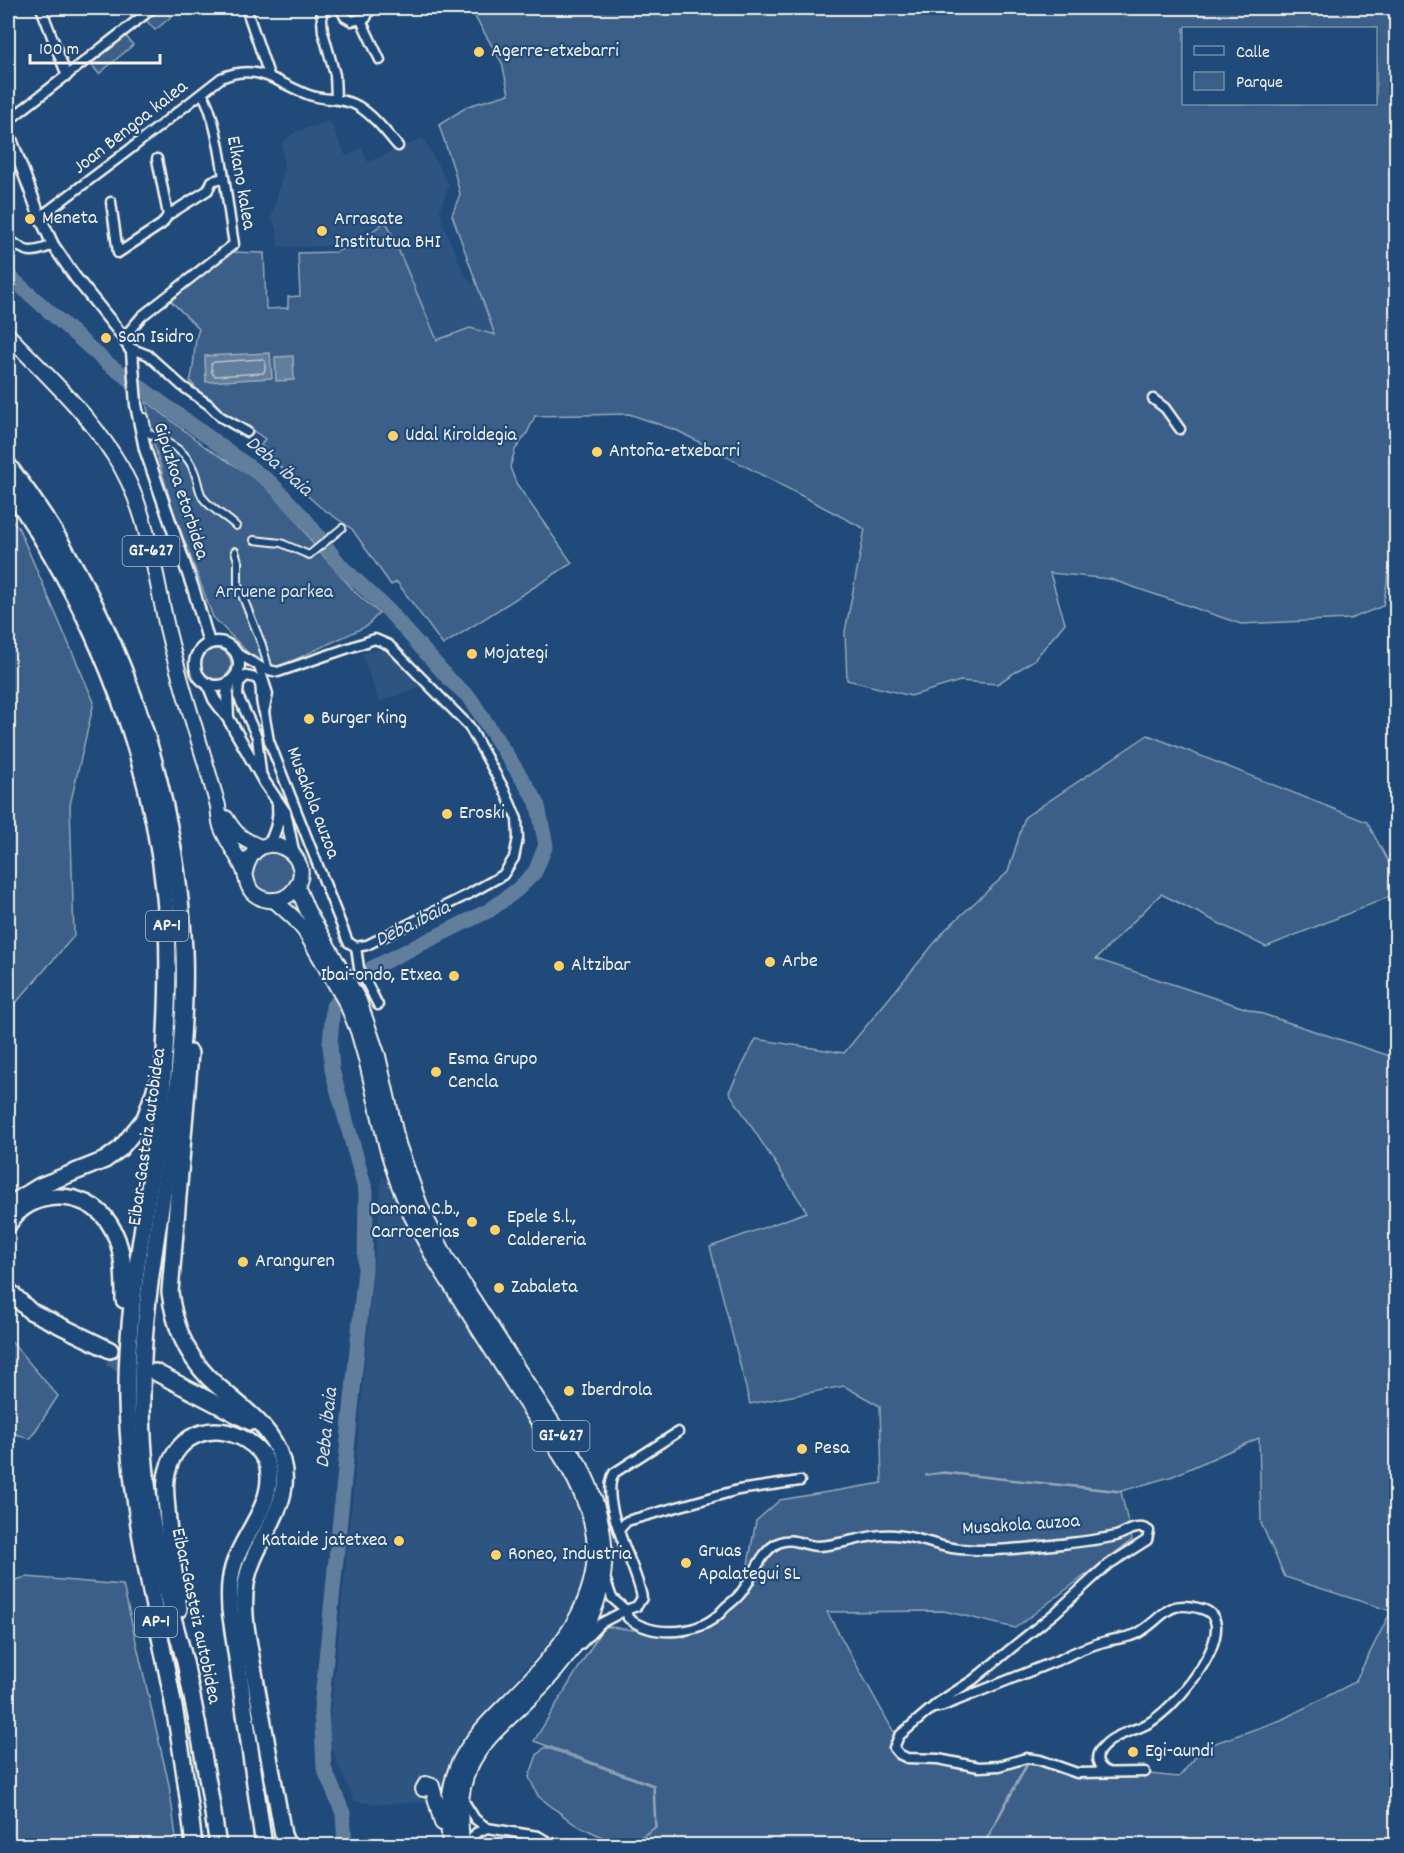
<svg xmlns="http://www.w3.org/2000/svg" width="1404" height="1853" font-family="Dekko,sans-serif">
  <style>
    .built { fill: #2d5581 }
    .green { fill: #3a5f88; stroke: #97a8b8; stroke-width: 1.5; fill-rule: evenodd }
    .water { fill: #627e9d; stroke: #9cacbb; stroke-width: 1.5 }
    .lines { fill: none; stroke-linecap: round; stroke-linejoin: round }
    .shore { stroke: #bac3ca; stroke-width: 1.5 }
    .river { stroke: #627e9d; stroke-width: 15 }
    .motorway-tunnel { stroke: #3f638a; stroke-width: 15; stroke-dasharray: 15 8; stroke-linecap: butt }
    .pedestrian-casing { stroke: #f4f1e8; stroke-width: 10 }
    .minor-casing { stroke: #f4f1e8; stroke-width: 13 }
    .tertiary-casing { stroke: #f4f1e8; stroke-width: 15 }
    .primary-casing { stroke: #f4f1e8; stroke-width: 18 }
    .motorway-casing { stroke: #f4f1e8; stroke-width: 20 }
    .pedestrian { stroke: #1f4a7a; stroke-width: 6 }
    .minor { stroke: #1f4a7a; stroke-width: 8 }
    .tertiary { stroke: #1f4a7a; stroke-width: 10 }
    .primary { stroke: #1f4a7a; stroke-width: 14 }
    .motorway { stroke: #1f4a7a; stroke-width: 15 }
    .poi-dot { fill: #ffd166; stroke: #1f4a7a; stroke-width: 2 }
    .labels { text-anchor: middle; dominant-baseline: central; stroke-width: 4.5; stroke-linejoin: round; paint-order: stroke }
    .shield { fill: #1f4a7a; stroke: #b4bfc7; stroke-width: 1.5 }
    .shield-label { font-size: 18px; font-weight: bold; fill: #f4f1e8 }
    .poi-label { font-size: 20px; fill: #f4f1e8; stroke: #1f4a7a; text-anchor: start }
    .street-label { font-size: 20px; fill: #f4f1e8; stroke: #1f4a7a }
    .park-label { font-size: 20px; fill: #e1e2de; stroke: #1f4a7a }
    .water-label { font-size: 21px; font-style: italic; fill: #dee0dd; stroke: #1f4a7a }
  </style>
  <rect width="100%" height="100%" fill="#1f4a7a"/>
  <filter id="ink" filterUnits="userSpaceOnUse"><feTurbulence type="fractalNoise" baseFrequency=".0167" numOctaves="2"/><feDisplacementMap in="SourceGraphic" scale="12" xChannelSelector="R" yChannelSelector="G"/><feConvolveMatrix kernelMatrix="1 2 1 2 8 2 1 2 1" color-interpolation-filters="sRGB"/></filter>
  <g filter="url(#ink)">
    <!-- built -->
    <g class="built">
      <polygon points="330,121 346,156 362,148 368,162 423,138 449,185 440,209 443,224 465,276 485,295 496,336 459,330 437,340 386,221 369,229 352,240 325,246 278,247 277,229 271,219 284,169 282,143 295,132"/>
      <polygon points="385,648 421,686 379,702 362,654"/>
      <polygon points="382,1175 386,1179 427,1262 569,1485 582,1515 587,1550 584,1576 578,1599 563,1627 460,1740 449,1770 443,1802 378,1804 354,1801 328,1739 355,1473"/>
    </g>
    <!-- green -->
    <g class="green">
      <polygon points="161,8 171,17 155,30 146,20"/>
      <path d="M413 8H1396V560L1390 565 1383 606 1350 619 1241 624 1110 579 1050 573 1065 623 1034 660 997 684 960 681 911 696 847 680 845 632 865 529 678 431 629 414 535 416 527 433 515 450 510 467 516 483 572 563 443 645 397 582 391 585 352 529 319 506 302 491 261 445 265 439 245 425 224 415 212 399 200 393 190 381C196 364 192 346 199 329L169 299 230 252 264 253 266 309 288 308V297L300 296 298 253 336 252 358 242 386 221 437 340 470 328 495 335 452 215 460 194 454 170 439 125 468 106 509 94 502 63 474 15ZM1184 28H1376V104H1184Z"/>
      <polygon points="126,36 133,45 99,74 91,64"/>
      <polygon points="146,401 208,449 268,486 294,516 314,545 356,593 379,613 367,626 275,669 254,659 213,617 173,510 153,441"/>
      <polygon points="8,516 18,527 94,702 70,805 74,936 8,1012"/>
      <circle cx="216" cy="664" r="15"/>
      <polygon points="1148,735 1367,822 1396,876 1396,894 1266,947 1161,894 1096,959 1396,1058 1396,1845 984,1845 1028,1764 1027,1762 1179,1777 1204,1747 1281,1720 1355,1682 1391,1611 1285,1577 1261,1523 1259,1438 1173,1476 1122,1491 944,1472 925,1475 944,1473 1121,1492 1132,1540 1015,1628 944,1611 827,1612 896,1736 896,1760 1027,1763 983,1845 631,1845 656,1827 654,1785 534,1741 604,1626 685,1637 744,1586 756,1521 780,1500 882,1483 880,1406 844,1386 750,1404 710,1247 807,1212 729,1092 756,1039 844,1053 946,929 1008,872 1025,817"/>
      <polygon points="264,849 287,852 297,873 285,892 269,895 255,888 249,866"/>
      <polygon points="8,1338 58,1396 30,1439 8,1431"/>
      <polygon points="26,1577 123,1585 169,1785 177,1845 8,1845 8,1582"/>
      <polygon points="545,1747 653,1786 655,1827 629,1845 619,1845 573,1823 538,1796 529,1777 537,1755"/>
    </g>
    <!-- water -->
    <g class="water">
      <polygon points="270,353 272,378 206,382 205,356"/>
      <polygon points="293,356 294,380 276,381 275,357"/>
    </g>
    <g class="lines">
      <!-- shore -->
      <polygon class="shore" points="262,359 265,361 265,370 263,373 215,376 212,373 211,364 214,362"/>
      <!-- river -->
      <polyline class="river" points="8,275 107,363 270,482 305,519 341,566 388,610 449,679 470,698 537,802 546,845 535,872 518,889 490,910 372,968 333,1006 330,1044 332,1070 366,1192 365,1270 321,1709 324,1768 343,1813 345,1846"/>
      <!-- motorway-tunnel -->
      <polyline class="motorway-tunnel" points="109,1358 155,1382"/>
      <!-- pedestrian casing -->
      <g class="pedestrian-casing">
        <g id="pedestrian">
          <path d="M138 418 145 417 148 433C168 443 186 449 194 471 198 480 198 490 203 498 212 510 226 516 236 526"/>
          <polyline points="254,540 281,543 309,555 342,528"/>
          <polyline points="235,551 238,561 238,585 262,645 269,670"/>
        </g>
      </g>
      <!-- minor casing -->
      <g class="minor-casing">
        <g id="minor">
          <polyline points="41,8 67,76"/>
          <polyline points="246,8 269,75"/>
          <polyline points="321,8 323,32 335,75 336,98"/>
          <polyline points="340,8 345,17 352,21 366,18 370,8"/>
          <polyline points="361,20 380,60"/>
          <polyline points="8,121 153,8"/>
          <polyline points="157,159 168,215"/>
          <polyline points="111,202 118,253 162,224 168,215 208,190 212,181 223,178"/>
          <path d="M40 217 129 150 221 78C258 62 277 83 309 95 325 101 342 97 358 106 374 116 386 132 398 146"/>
          <path d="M8 238C26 254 31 254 53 245"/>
          <path d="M124 337 142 316 234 244C228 212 219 116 202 94"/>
          <polyline points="130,348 148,355 182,386 209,405 221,417 247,432"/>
          <polyline points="1153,399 1165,408 1180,429"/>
          <path d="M236 653C245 658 254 663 264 669L278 672 375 639 389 645 469 726 505 791 517 819 518 838 514 858 503 875 467 895 367 945 356 947 348 942 269 741 264 712 268 694 259 666"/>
          <polyline points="246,676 239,683 238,696 257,737 261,772"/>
          <path d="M235 677C273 672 255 694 264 712"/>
          <polyline points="356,947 359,968 378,1005"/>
          <polyline points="619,1530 627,1521 738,1490 800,1481"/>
          <path d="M605 1578 612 1598 626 1610 628 1618C652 1637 694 1635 717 1616 721 1613 723 1609 727 1606 733 1601 739 1597 743 1590 754 1576 761 1551 778 1543 792 1536 804 1546 818 1546 844 1545 869 1533 895 1535 915 1536 933 1545 952 1548 988 1553 1026 1548 1061 1544 1079 1542 1098 1540 1116 1536 1123 1534 1129 1529 1137 1528 1142 1527 1145 1528 1149 1531L1147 1540 1106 1566 1055 1613 1019 1642 973 1680 939 1702 899 1736 894 1748 899 1754 907 1758 938 1759 979 1767 999 1766 1026 1758 1040 1760 1077 1773 1145 1772"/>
          <path d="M580 1645 601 1623 626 1610 637 1606 642 1598C637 1565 598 1504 614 1473L678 1432"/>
          <path d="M934 1708 943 1706 1061 1659C1076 1651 1091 1645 1107 1641 1117 1638 1130 1638 1138 1633 1165 1618 1165 1598 1202 1609 1210 1611 1215 1617 1216 1625 1218 1656 1173 1710 1147 1724 1132 1732 1114 1734 1103 1747 1093 1756 1097 1767 1108 1772"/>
          <polyline points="462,1798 475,1819 487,1828 538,1836 555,1846"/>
          <polyline points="467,1846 476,1833 487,1828"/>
        </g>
      </g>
      <!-- tertiary casing -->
      <g class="tertiary-casing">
        <g id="tertiary">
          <polyline points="8,131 40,217 53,245 75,277 121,334 132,352 136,405 145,449 194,591 209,643"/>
          <circle cx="217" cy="664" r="22"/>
          <polyline points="208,684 214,699 228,718 265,783 285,812 294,855"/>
          <polyline points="228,718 227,694 231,681"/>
          <path d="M269 845C276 831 280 819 278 804"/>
        </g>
      </g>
      <!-- primary casing -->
      <g class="primary-casing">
        <g id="primary">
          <path d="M8 335C44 373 84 409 113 454 149 507 154 575 169 636 183 693 202 749 218 806 219 814 219 822 222 829 228 843 238 856 244 870 247 878 246 885 252 892 256 896 262 899 268 900 278 901 287 898 293 891 323 857 256 817 245 872"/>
          <path d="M226 818C236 835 242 839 260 847"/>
          <path d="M297 886 307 910 359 1001 378 1056 398 1144 421 1208 447 1259 581 1467C627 1559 603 1627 531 1697 509 1719 482 1739 469 1769 458 1794 460 1819 462 1846"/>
          <path d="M274 900 294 918 305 931 347 1004 358 1031 366 1059 387 1148 397 1180 411 1215 435 1260C465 1307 495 1355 525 1402 550 1439 579 1476 591 1521 609 1591 562 1648 515 1695 494 1716 471 1737 458 1765 447 1790 447 1819 450 1846"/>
          <polyline points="423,1789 426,1784 432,1786 442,1823"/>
        </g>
      </g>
      <!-- motorway casing -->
      <g class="motorway-casing">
        <g id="motorway">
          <path d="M8 465C115 604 175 776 184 950 186 998 182 1046 177 1094 166 1196 141 1297 142 1400 142 1461 150 1519 163 1578 169 1606 178 1634 185 1662 198 1723 209 1784 218 1846"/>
          <path d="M8 488C29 516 47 546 64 577 118 675 154 785 165 897 170 948 168 1000 165 1051 163 1068 163 1084 162 1100 150 1201 125 1299 127 1401 129 1498 151 1591 170 1686 180 1738 188 1792 194 1846"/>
          <path d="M190 1053 170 1292C174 1324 185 1353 208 1377 235 1404 271 1422 282 1461 295 1507 252 1541 246 1584 241 1615 250 1648 255 1678 264 1731 274 1783 283 1835L288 1846"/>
          <polyline points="17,1200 40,1186 105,1160 120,1149 145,1118 157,1084"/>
          <path d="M8 1225C29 1188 86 1188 109 1223 124 1245 124 1274 124 1300"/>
          <polyline points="8,1290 30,1311 110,1350"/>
          <polyline points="155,1372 251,1422"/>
          <path d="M179 1609C175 1576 169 1543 167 1509 166 1497 164 1484 167 1473 177 1430 220 1419 253 1445 263 1453 269 1463 269 1476 270 1507 245 1533 235 1561 229 1577 229 1593 230 1610L264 1846"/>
        </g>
      </g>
      <!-- pedestrian -->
      <use href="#pedestrian" class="pedestrian"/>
      <!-- minor -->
      <use href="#minor" class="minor"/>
      <!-- tertiary -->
      <use href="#tertiary" class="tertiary"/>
      <!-- primary -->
      <use href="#primary" class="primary"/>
      <!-- motorway -->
      <use href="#motorway" class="motorway"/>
    </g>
  </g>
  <!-- markers -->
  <g class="poi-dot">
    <circle cx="479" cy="52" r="6"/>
    <circle cx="30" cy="219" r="6"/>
    <circle cx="322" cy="231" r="6"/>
    <circle cx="106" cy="338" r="6"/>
    <circle cx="393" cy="436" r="6"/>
    <circle cx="597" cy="452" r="6"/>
    <circle cx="472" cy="654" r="6"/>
    <circle cx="309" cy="719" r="6"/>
    <circle cx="447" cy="814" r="6"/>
    <circle cx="770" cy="962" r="6"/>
    <circle cx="559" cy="966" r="6"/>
    <circle cx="454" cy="976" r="6"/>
    <circle cx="436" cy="1072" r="6"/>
    <circle cx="472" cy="1222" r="6"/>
    <circle cx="495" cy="1230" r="6"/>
    <circle cx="243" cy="1262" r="6"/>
    <circle cx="499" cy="1288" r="6"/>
    <circle cx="569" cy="1391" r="6"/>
    <circle cx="802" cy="1449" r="6"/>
    <circle cx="399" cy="1541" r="6"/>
    <circle cx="496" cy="1555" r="6"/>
    <circle cx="686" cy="1563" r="6"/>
    <circle cx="1133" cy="1752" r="6"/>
  </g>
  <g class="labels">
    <!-- shield labels -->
    <g class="shield">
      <rect x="122.5" y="536" width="57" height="30" rx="4.5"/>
      <rect x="146" y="911" width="42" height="30" rx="4.5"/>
      <rect x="532.5" y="1421" width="57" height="30" rx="4.5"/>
      <rect x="135" y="1607" width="42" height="30" rx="4.5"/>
    </g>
    <g class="shield-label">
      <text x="151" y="551">GI-627</text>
      <text x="167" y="926">AP-1</text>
      <text x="561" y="1436">GI-627</text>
      <text x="156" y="1622">AP-1</text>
    </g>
    <!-- poi labels -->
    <g class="poi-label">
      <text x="491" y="52">Agerre-etxebarri</text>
      <text x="42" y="219">Meneta</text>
      <text x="334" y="220">Arrasate<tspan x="334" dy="23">Institutua BHI</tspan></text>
      <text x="118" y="338">San Isidro</text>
      <text x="405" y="436">Udal Kiroldegia</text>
      <text x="609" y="452">Antoña-etxebarri</text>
      <text x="484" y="654">Mojategi</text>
      <text x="321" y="719">Burger King</text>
      <text x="459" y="814">Eroski</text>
      <text x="782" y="962">Arbe</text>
      <text x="571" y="966">Altzibar</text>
      <text x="442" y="976" text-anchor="end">Ibai-ondo, Etxea</text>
      <text x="448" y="1060">Esma Grupo<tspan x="448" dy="23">Cencla</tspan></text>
      <text x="460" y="1210" text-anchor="end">Danona C.b.,<tspan x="460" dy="23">Carrocerias</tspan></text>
      <text x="507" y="1218">Epele S.l.,<tspan x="507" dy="23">Caldereria</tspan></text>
      <text x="255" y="1262">Aranguren</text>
      <text x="511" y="1288">Zabaleta</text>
      <text x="581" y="1391">Iberdrola</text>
      <text x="814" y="1449">Pesa</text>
      <text x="387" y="1541" text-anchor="end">Kataide jatetxea</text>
      <text x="698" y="1552">Gruas<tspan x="698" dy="23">Apalategui SL</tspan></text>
      <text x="508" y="1555">Roneo, Industria</text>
      <text x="1145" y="1752">Egi-aundi</text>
    </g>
    <!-- street labels -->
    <g class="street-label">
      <text transform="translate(131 128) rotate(-38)">Joan Bengoa kalea</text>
      <text transform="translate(240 183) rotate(80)">Elkano kalea</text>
      <text transform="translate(180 491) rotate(72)">Gipuzkoa etorbidea</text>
      <text transform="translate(312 803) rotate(69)">Musakola auzoa</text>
      <text transform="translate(148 1137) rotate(-82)">Eibar-Gasteiz autobidea</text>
      <text transform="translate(1021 1526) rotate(-4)">Musakola auzoa</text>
      <text transform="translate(195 1616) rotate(78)">Eibar-Gasteiz autobidea</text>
    </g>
    <!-- park labels -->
    <g class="park-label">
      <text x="274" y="593">Arruene parkea</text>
    </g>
    <!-- water labels -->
    <g class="water-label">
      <text transform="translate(278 467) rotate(41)">Deba ibaia</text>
      <text transform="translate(413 925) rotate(-26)">Deba ibaia</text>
      <text transform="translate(328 1428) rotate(-84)">Deba ibaia</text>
    </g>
  </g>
  <!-- margin -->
  <rect width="1404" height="1853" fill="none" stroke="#1f4a7a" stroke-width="30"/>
  <rect x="15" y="15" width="1374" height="1823" fill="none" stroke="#f4f1e8" stroke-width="2" filter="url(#ink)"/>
  <!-- legend -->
  <rect x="1182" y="27" width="195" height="78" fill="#1f4a7a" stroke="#748da6" stroke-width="1.5"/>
  <rect x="1194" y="46" width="30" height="9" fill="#1f4a7a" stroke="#748da6" stroke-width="1.5"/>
  <text x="1236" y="57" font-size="18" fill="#f4f1e8">Calle</text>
  <rect x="1194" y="72" width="30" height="18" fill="#3a5f88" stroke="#748da6" stroke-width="1.5"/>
  <text x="1236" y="87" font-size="18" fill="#f4f1e8">Parque</text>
  <!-- scale -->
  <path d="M30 54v9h130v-9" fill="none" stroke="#f4f1e8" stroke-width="3"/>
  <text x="39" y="54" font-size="18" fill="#f4f1e8" stroke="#1f4a7a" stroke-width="4.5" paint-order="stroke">100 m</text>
</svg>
